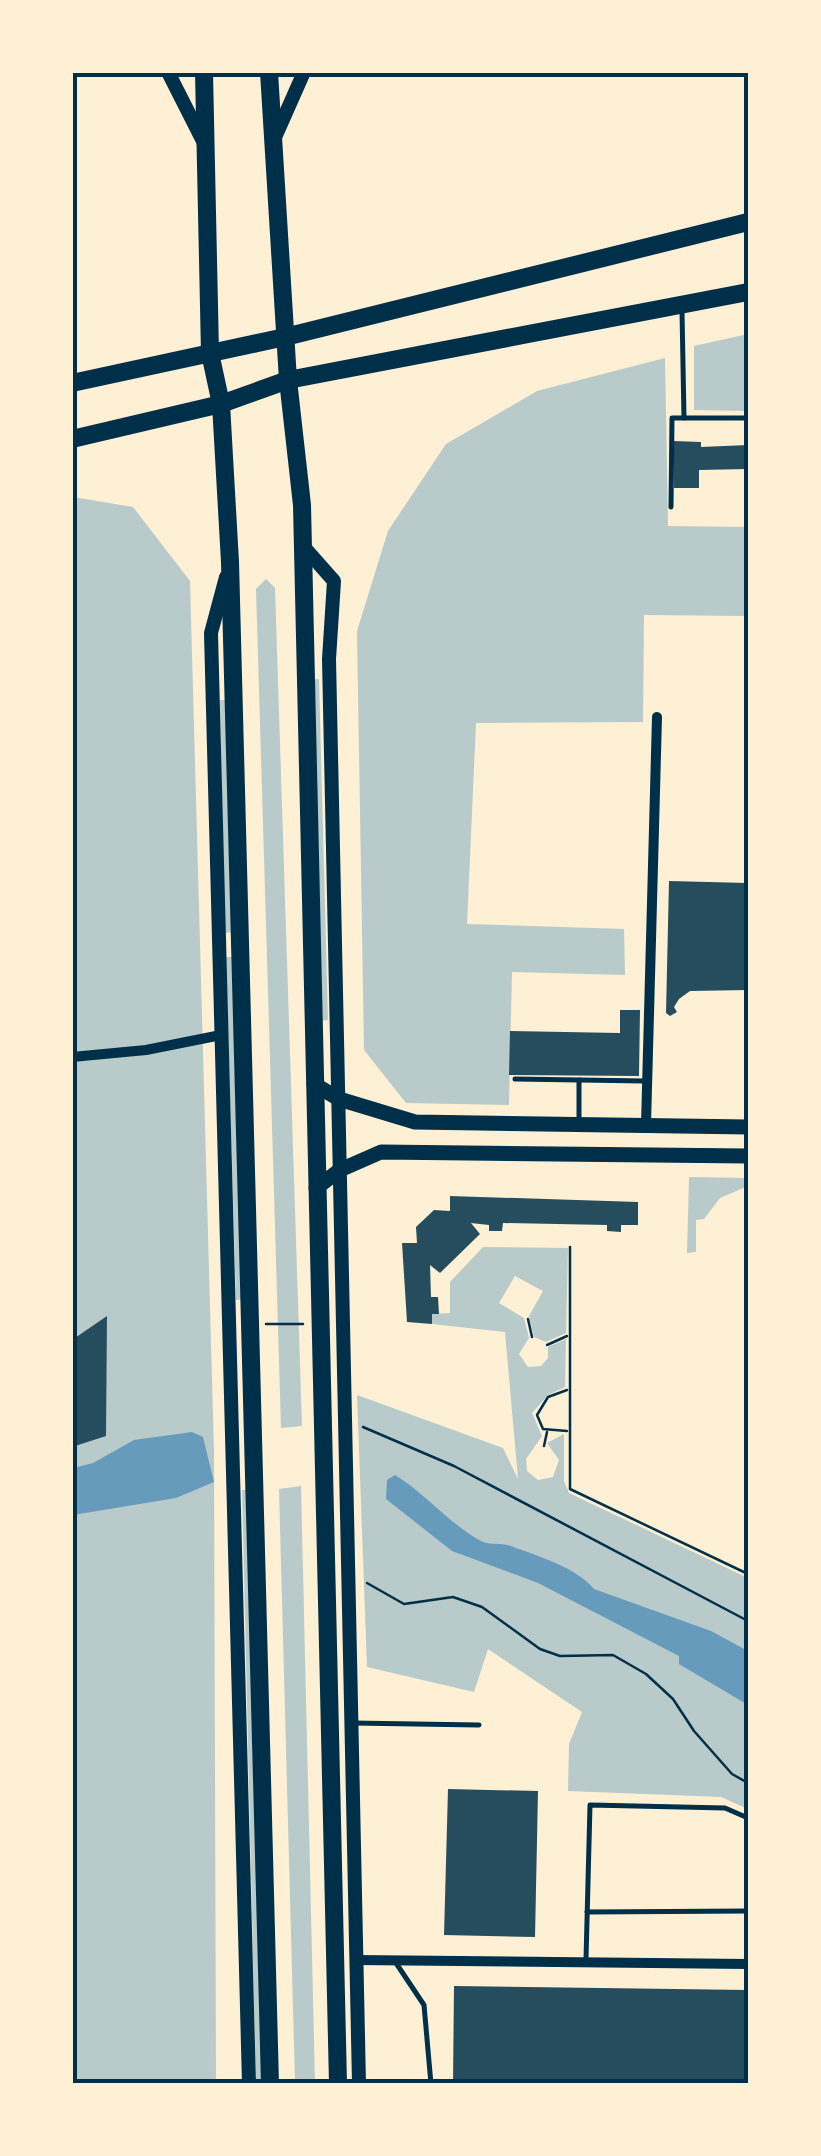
<svg xmlns="http://www.w3.org/2000/svg" width="821" height="2156" font-family="Barlow,sans-serif">
  <style>
    .green { fill: #b9caca }
    .water { fill: #669bbc }
    .building { fill: #264d5e }
    .lines { fill: none; stroke-linecap: round; stroke-linejoin: round }
    .path { stroke: #003049; stroke-width: 2.5 }
    .service { stroke: #003049; stroke-width: 5 }
    .minor { stroke: #003049; stroke-width: 10 }
    .tertiary { stroke: #003049; stroke-width: 14 }
    .secondary { stroke: #003049; stroke-width: 15 }
    .primary { stroke: #003049; stroke-width: 18 }
    .neatline { fill: none; stroke: #003049; stroke-width: 4 }
  </style>
  <rect width="100%" height="100%" fill="#fdf0d5"/>
  <!-- green -->
  <g class="green">
    <polygon points="748,334 748,411 694,410 694,346"/>
    <polygon points="665,358 668,526 748,527 748,616 644,615 643,722 476,723 467,924 624,929 625,975 512,972 509,1105 406,1103 364,1050 357,631 388,531 446,444 537,391"/>
    <polygon points="73,497 133,507 190,581 214,1451 216,2083 73,2083"/>
    <polygon points="266,579 275,588 302,1426 281,1428 256,589"/>
    <polygon points="310,679 319,679 328,1020 320,1021"/>
    <polygon points="220,700 228,700 233,932 225,933"/>
    <polygon points="226,957 234,957 244,1299 236,1300"/>
    <polygon points="689,1177 748,1178 748,1186 720,1198 704,1219 696,1220 696,1252 687,1253"/>
    <polygon points="483,1247 568,1248 566,1333 546,1342 534,1337 529,1316 543,1291 515,1276 499,1303 524,1318 529,1338 519,1354 528,1367 541,1366 548,1358 548,1347 566,1339 565,1387 548,1395 532,1413 542,1436 526,1459 527,1471 538,1480 553,1477 559,1460 547,1443 564,1434 564,1481 569,1493 748,1578 748,1809 721,1797 568,1791 569,1744 582,1712 488,1649 474,1692 367,1667 357,1395 503,1448 518,1479 505,1332 432,1324 432,1314 450,1313 450,1282"/>
    <polygon points="301,1486 315,2083 315,2084 295,2083 279,1489"/>
    <polygon points="242,1490 249,1490 264,2084 256,2083"/>
  </g>
  <!-- water -->
  <g class="water">
    <polygon points="192,1432 203,1437 214,1482 176,1498 73,1515 73,1468 93,1463 134,1440"/>
    <path d="M395 1475C425 1493 448 1523 481 1541 491 1546 501 1542 511 1546 537 1556 576 1567 594 1589L711 1631 748 1651V1705L679 1664V1656L538 1583 452 1551 386 1499 387 1480Z"/>
  </g>
  <!-- building -->
  <g class="building">
    <polygon points="674,441 701,442 701,447 748,445 748,469 699,470 699,488 674,488"/>
    <polygon points="669,881 748,883 748,990 690,991 679,999 674,1007 677,1012 670,1016 666,1013"/>
    <polygon points="620,1010 640,1010 639,1076 509,1075 510,1031 620,1033"/>
    <polygon points="450,1196 638,1202 638,1225 621,1225 621,1232 607,1231 607,1225 503,1223 502,1231 489,1231 489,1225 471,1223 480,1234 440,1273 430,1265 431,1297 438,1297 439,1314 432,1314 432,1324 407,1322 402,1243 417,1243 416,1227 434,1210 450,1211"/>
    <polygon points="107,1316 106,1436 72,1447 72,1340"/>
    <polygon points="448,1789 538,1791 535,1937 444,1935"/>
    <polygon points="454,1986 748,1990 748,2084 453,2084"/>
  </g>
  <g class="lines">
    <!-- path -->
    <g class="path">
      <polyline points="570,1247 570,1489 748,1574"/>
      <polyline points="528,1319 532,1337"/>
      <polyline points="266,1324 303,1324"/>
      <polyline points="547,1345 567,1336"/>
      <polyline points="567,1390 548,1397 537,1415 543,1429 567,1431"/>
      <polyline points="363,1427 454,1466 748,1621"/>
      <polyline points="544,1446 547,1432"/>
      <polyline points="367,1583 404,1604 453,1597 482,1607 540,1649 560,1656 613,1655 646,1674 673,1699 694,1731 732,1774 748,1783"/>
    </g>
    <!-- service -->
    <g class="service">
      <polyline points="682,311 684,418"/>
      <polyline points="671,507 672,418 748,418"/>
      <polyline points="515,1079 644,1081"/>
      <polyline points="579,1080 579,1121"/>
      <polyline points="352,1723 479,1725"/>
      <polyline points="587,1912 748,1911"/>
      <polyline points="586,1959 590,1805 725,1808 748,1818"/>
      <polyline points="396,1963 424,2005 431,2084"/>
    </g>
    <!-- minor -->
    <g class="minor">
      <polyline points="72,1057 146,1050 221,1035"/>
      <polyline points="646,1125 657,717"/>
      <polyline points="355,1960 748,1964"/>
    </g>
    <!-- tertiary -->
    <g class="tertiary">
      <polyline points="168,72 206,147"/>
      <polyline points="273,142 304,72"/>
      <polyline points="303,546 334,581 329,659 359,2084"/>
      <polyline points="226,577 211,633 249,2084"/>
    </g>
    <!-- secondary -->
    <g class="secondary">
      <polyline points="314,1084 339,1099 415,1122 748,1127"/>
      <polyline points="316,1188 340,1170 381,1152 748,1156"/>
    </g>
    <!-- primary -->
    <g class="primary">
      <polyline points="204,72 210,353 221,404 230,562 270,2084"/>
      <polyline points="269,72 288,380 302,505 338,2084"/>
      <polyline points="72,383 285,337 748,222"/>
      <polyline points="72,439 221,404 288,380 748,292"/>
    </g>
  </g>
  <!-- border -->
  <rect width="821" height="2156" fill="none" stroke="#fdf0d5" stroke-width="150"/>
  <rect x="75" y="75" width="671" height="2006" class="neatline"/>
</svg>
